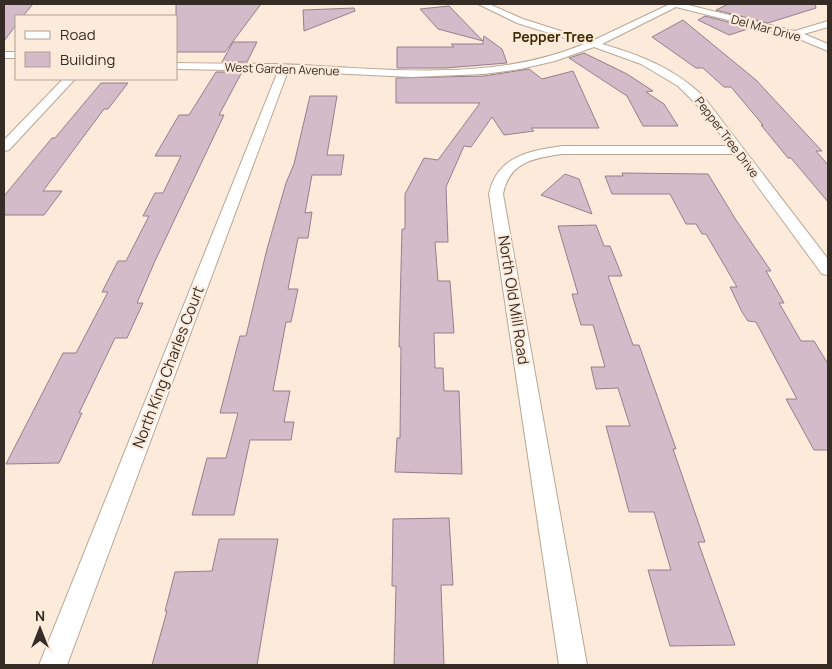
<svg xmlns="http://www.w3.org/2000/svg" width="832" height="669" font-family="Manrope,sans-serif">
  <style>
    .building { fill: #d4bbca; stroke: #967f8d }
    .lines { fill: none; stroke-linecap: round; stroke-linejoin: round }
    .street-casing { stroke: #baa693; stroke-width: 2 }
    .street { fill: #fff; fill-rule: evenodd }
    .labels { text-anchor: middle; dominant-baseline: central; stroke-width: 4.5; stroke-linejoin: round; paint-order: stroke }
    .far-street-label { font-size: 12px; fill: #342c25; stroke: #fcebdb }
    .far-neighbourhood-label { font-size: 14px; font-weight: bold; fill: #3e2a03; stroke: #fcebdb }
    .street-label { font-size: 15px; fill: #342c25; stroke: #fcebdb }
  </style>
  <rect width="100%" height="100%" fill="#fcebdb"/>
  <!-- building -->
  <g class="building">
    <polygon points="4,4 33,4 23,16 16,16 16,25 4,41"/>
    <polygon points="176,4 261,4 225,52 176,52"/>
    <polygon points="728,4 815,4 816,8 768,23 716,10"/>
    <polygon points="449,6 483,41 484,36 502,49 507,63 445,68 397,68 397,47 454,47 451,44 483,44 483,41 438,29 420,9"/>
    <polygon points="354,8 355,11 304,31 303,10"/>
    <polygon points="705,16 751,28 729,35 698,20"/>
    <polygon points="683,20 756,80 822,151 816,151 828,165 828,202 791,158 788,158 761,125 763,125 731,87 724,87 703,68 696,68 652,37"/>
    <polygon points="233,42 257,42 247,62 222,62"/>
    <polygon points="584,53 627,74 653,91 646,92 664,104 678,126 643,126 627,96 569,58"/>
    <polygon points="529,69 542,79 573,71 599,128 531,128 534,131 504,135 492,117 471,147 464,146 446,187 448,242 435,242 438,281 450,281 454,333 434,333 435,368 443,368 444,391 459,391 462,474 395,472 397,438 400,438 401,347 399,347 402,229 405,229 405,194 424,158 438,160 480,103 396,103 396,78 484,76"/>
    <polygon points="216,72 242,72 219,115 224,115 155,261 137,303 143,303 127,338 115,338 79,413 82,413 59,463 6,464 63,353 76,353 108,292 102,292 118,261 126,261 149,216 143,216 155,193 163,193 181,156 155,156 179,115 189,115"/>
    <polygon points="101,83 128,83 108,109 104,109 43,191 62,191 44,215 4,215 4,196 52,138 55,138"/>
    <polygon points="310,96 337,96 327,155 344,155 341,175 312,175 305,213 312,212 308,238 298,238 288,289 298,289 291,322 286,322 273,391 290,391 284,422 294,422 291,440 250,440 234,515 192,515 207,458 226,458 238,413 220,413 240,336 246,336 267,249 286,183 294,164"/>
    <polygon points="622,173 708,174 736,220 771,271 766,271 784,303 779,303 801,341 814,341 828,364 828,450 814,450 786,399 797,399 756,322 748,321 742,312 730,287 737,287 706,234 702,234 696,224 686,224 670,194 612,194 605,176 623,176"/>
    <polygon points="565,174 579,179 592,214 541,195"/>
    <polygon points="596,225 604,246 610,246 622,276 608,276 633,345 639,345 676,449 673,449 705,542 698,542 735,645 670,646 648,570 671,570 654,512 629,512 606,426 630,426 618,388 596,389 591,367 605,367 593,325 581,325 572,294 578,294 558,226"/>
    <polygon points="449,518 453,585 441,585 444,665 394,665 396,586 392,586 393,519"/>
    <polygon points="219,539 278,539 257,665 152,665 167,611 165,611 175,572 212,571"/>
  </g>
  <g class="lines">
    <!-- street casing -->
    <g class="street-casing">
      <g id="street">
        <path d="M478 4H489L523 19 592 41 670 4H684L795 31 828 21V27L804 34 828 44V51L792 36 676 7 602 44C640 55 674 68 703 96L828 259V275L822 274 734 154H562C534 158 509 162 503 194L587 665H559L489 194C497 156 529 151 562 146H729L702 110 678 86 641 64 594 47 555 61 520 69 484 74 411 77 288 71 67 665H39L278 71 176 69V63C218 64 260 63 302 65 395 70 496 81 584 44L517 23Z"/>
        <rect x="4" y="52" width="12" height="6"/>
        <polygon points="63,79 75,79 9,150 4,151 4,140"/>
      </g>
    </g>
    <!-- street -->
    <use href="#street" class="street"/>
  </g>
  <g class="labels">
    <!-- far-street labels -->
    <g class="far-street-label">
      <text transform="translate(766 28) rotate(15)">Del Mar Drive</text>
      <text transform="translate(282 69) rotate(2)">West Garden Avenue</text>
      <text transform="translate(727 137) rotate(53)">Pepper Tree Drive</text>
    </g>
    <!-- far-neighbourhood labels -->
    <g class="far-neighbourhood-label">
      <text x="553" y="36">Pepper Tree</text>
    </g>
    <!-- street labels -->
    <g class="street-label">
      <text transform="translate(514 300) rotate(81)">North Old Mill Road</text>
      <text transform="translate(168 367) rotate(-69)">North King Charles Court</text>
    </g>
  </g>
  <!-- border -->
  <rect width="832" height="669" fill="none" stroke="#342c25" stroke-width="10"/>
  <!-- legend -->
  <rect x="15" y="15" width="162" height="65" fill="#fcebdb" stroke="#ac9f92"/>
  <rect x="25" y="31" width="25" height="8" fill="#ffffff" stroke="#ac9f92"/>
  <text x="60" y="40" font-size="15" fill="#342c25">Road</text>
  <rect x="25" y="52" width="25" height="15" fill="#d4bbca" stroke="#ac9f92"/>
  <text x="60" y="65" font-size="15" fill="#342c25">Building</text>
  <!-- north arrow -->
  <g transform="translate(40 629)" stroke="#fcebdb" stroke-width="4" paint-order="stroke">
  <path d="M0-4L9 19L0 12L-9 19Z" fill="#342c25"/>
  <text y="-8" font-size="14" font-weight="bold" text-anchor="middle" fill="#342c25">N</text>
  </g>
</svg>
